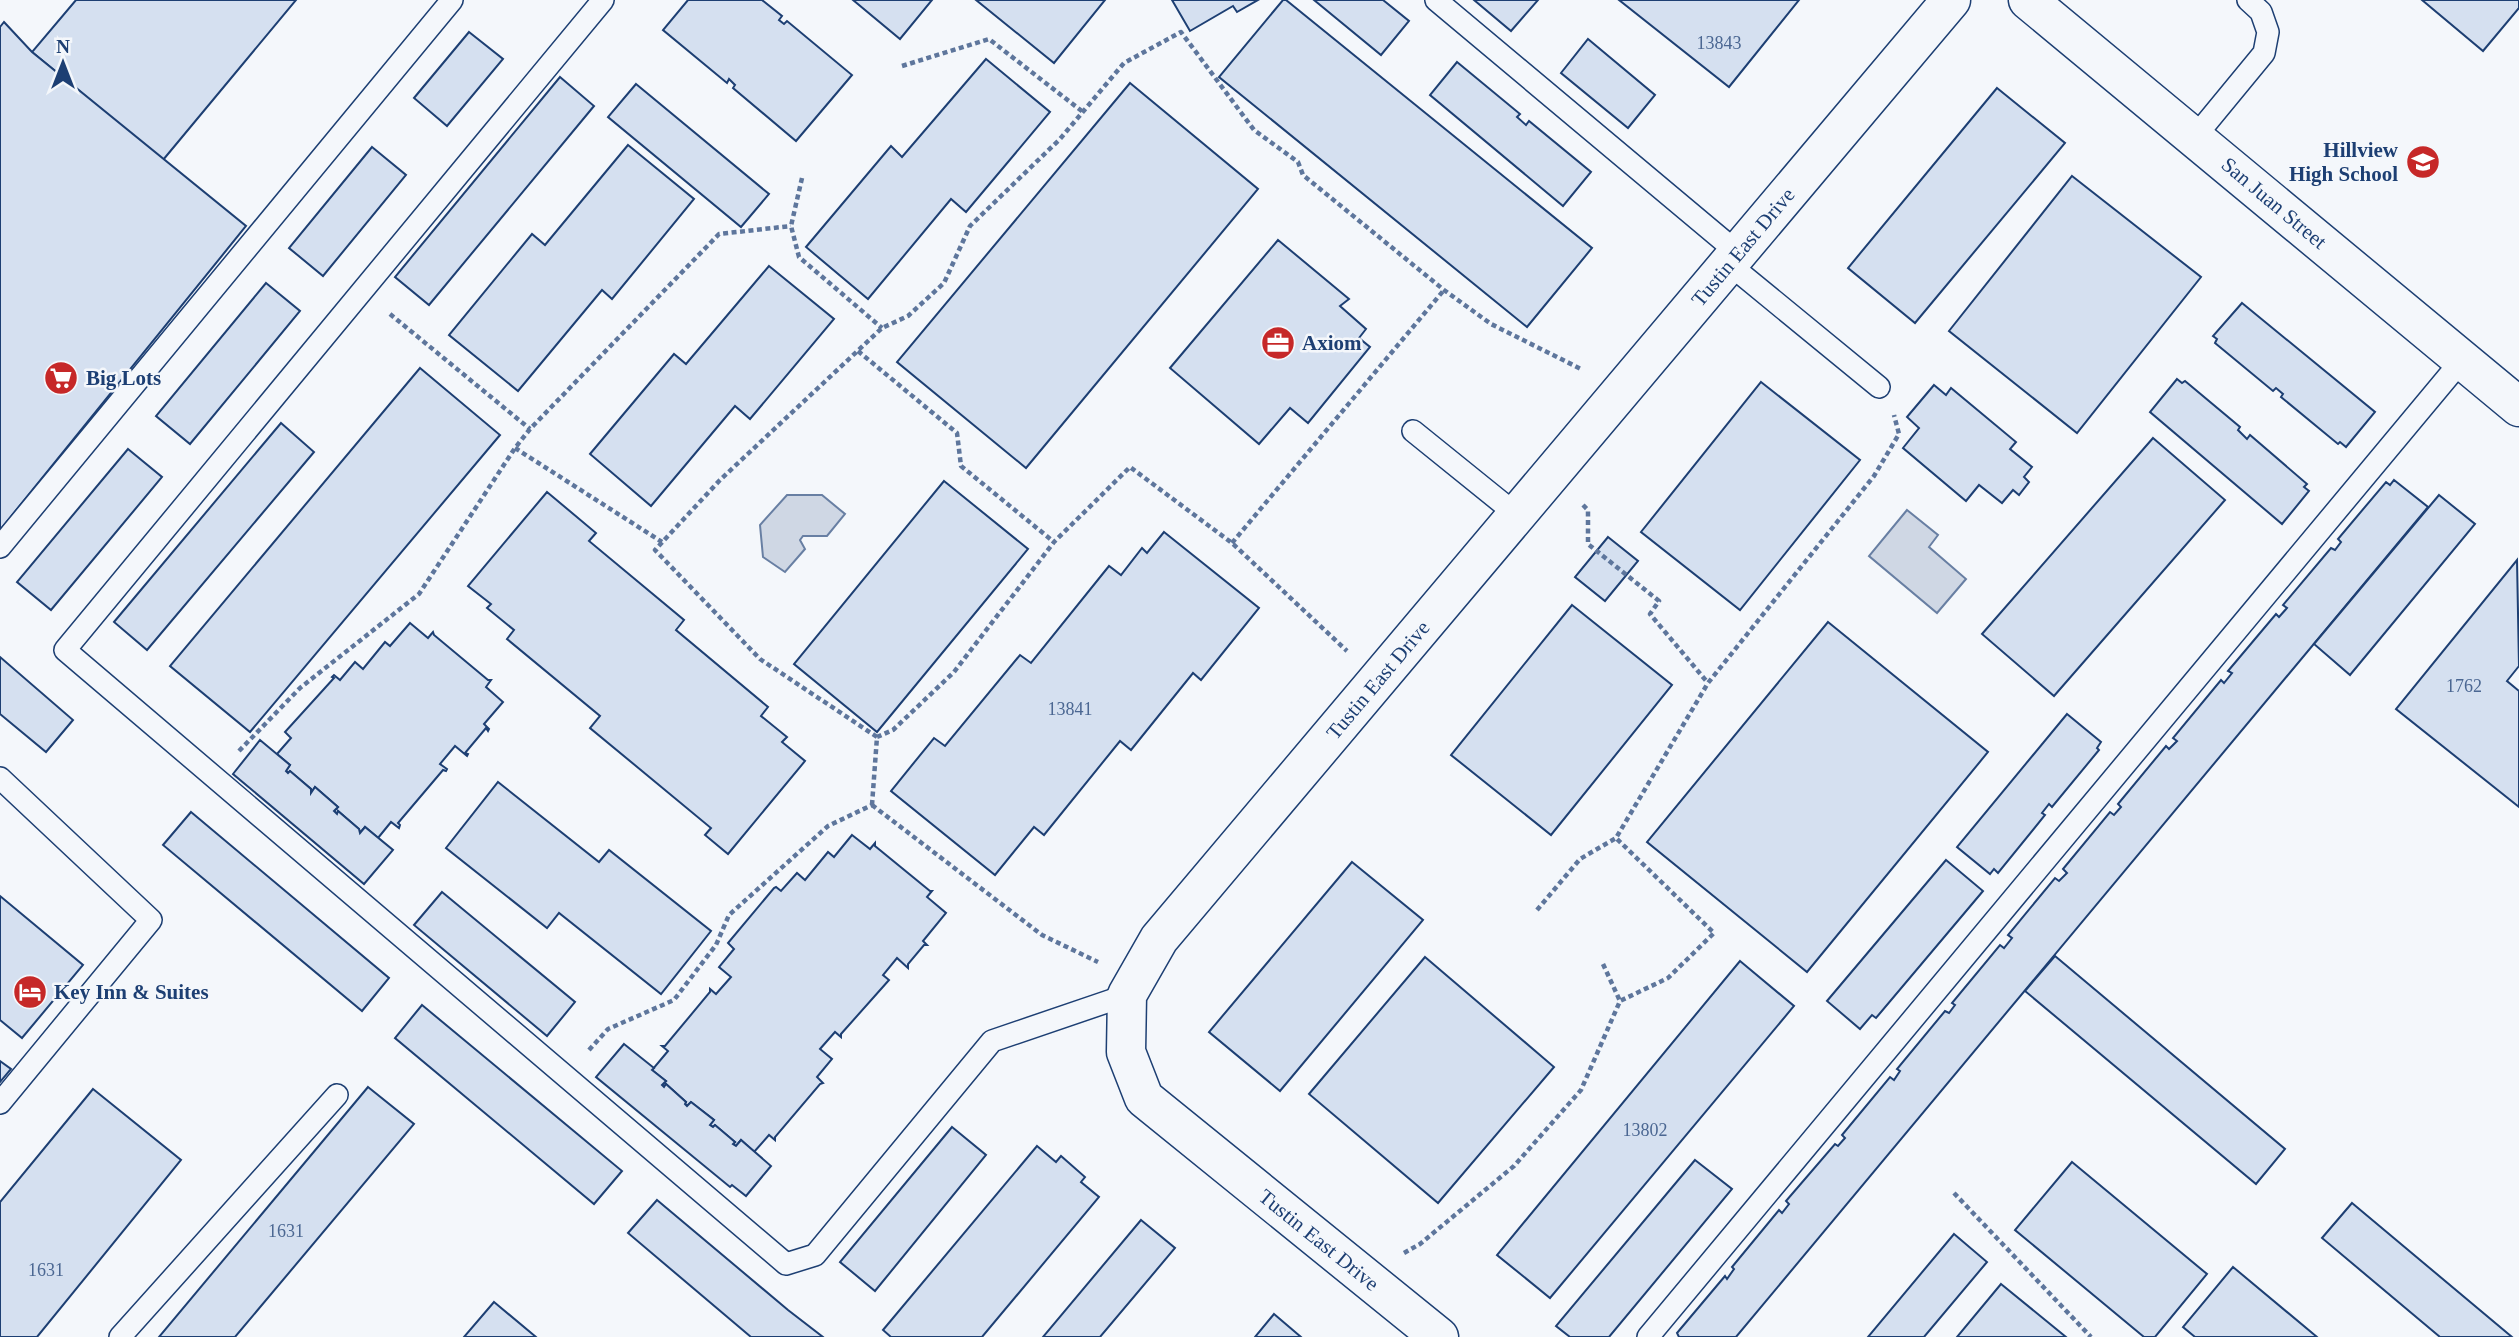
<svg xmlns="http://www.w3.org/2000/svg" width="2519" height="1337" font-family="Georgia,serif">
  <style>
    .water { fill: #cfd7e4; stroke: #687fa3; stroke-width: 2 }
    .building { fill: #d5e0f0; stroke: #1d3f73; stroke-width: 2 }
    .lines { fill: none; stroke-linecap: round; stroke-linejoin: round }
    .service-casing { stroke: #1d3f73; stroke-width: 24 }
    .tertiary-casing { stroke: #1d3f73; stroke-width: 41 }
    .secondary-casing { stroke: #1d3f73; stroke-width: 41 }
    .path { stroke: #5e769c; stroke-width: 4.5; stroke-dasharray: 5 3.5; stroke-linecap: butt }
    .service { stroke: #f4f7fb; stroke-width: 21 }
    .tertiary { stroke: #f4f7fb; stroke-width: 38 }
    .secondary { stroke: #f4f7fb; stroke-width: 38 }
    .labels { text-anchor: middle; dominant-baseline: central; stroke-width: 5; stroke-linejoin: round; paint-order: stroke }
    .number-label { font-size: 18px; fill: #4b6792 }
    .poi-label { font-size: 21px; font-weight: bold; fill: #1d3f73; stroke: #f4f7fb; text-anchor: start }
    .street-label { font-size: 21px; fill: #1d3f73; stroke: #f4f7fb }
  </style>
  <rect width="100%" height="100%" fill="#f4f7fb"/>
  <!-- water -->
  <g class="water">
    <polygon points="787,495 822,495 845,514 827,536 803,536 800,540 805,549 785,572 763,557 760,525"/>
    <polygon points="1907,510 1938,535 1929,547 1966,579 1937,613 1869,556"/>
  </g>
  <!-- building -->
  <g class="building">
    <polygon points="76,0 296,0 163,160 32,52"/>
    <polygon points="688,0 762,0 782,16 779,20 784,24 787,21 852,75 796,141 733,88 735,85 729,79 727,83 663,30"/>
    <polygon points="853,0 932,0 900,39"/>
    <polygon points="976,0 1105,0 1054,63"/>
    <polygon points="1172,0 1258,0 1237,12 1233,6 1190,31"/>
    <polygon points="1283,0 1286,0 1592,248 1527,327 1219,77"/>
    <polygon points="1314,0 1383,0 1409,21 1381,55"/>
    <polygon points="1474,0 1538,0 1511,31"/>
    <polygon points="1619,0 1799,0 1729,87"/>
    <polygon points="2422,0 2519,0 2519,8 2483,51"/>
    <polygon points="4,22 32,52 246,226 0,530 0,27"/>
    <polygon points="469,32 503,59 447,126 414,98"/>
    <polygon points="1588,39 1655,95 1628,128 1561,73"/>
    <polygon points="986,59 1050,112 966,212 951,199 868,299 806,247 891,146 902,157"/>
    <polygon points="1457,62 1520,114 1517,117 1526,125 1529,121 1591,172 1563,206 1430,95"/>
    <polygon points="560,77 594,106 429,305 395,277"/>
    <polygon points="1130,83 1258,189 1026,468 897,362"/>
    <polygon points="636,84 769,194 741,227 608,117"/>
    <polygon points="1997,88 2065,143 1915,323 1848,268"/>
    <polygon points="628,145 694,199 612,299 602,290 518,391 449,335 532,234 545,245"/>
    <polygon points="372,147 406,175 323,276 289,248"/>
    <polygon points="2072,176 2201,277 2077,433 1949,331"/>
    <polygon points="1278,240 1349,299 1340,306 1366,329 1359,338 1370,347 1308,423 1290,408 1259,444 1170,368"/>
    <polygon points="769,266 834,319 750,419 735,406 651,506 590,454 674,354 686,364"/>
    <polygon points="266,283 300,311 190,444 156,416"/>
    <polygon points="2242,303 2375,412 2346,447 2340,442 2338,444 2281,397 2283,394 2276,388 2273,391 2215,343 2217,339 2213,336"/>
    <polygon points="420,368 500,435 250,732 170,666"/>
    <polygon points="2177,379 2182,383 2185,381 2240,427 2238,430 2247,439 2250,435 2307,484 2304,487 2309,491 2282,524 2150,412"/>
    <polygon points="1761,382 1860,460 1740,610 1641,532"/>
    <polygon points="1934,385 1946,395 1951,388 2016,442 2010,449 2032,467 2024,477 2029,482 2019,495 2013,490 2002,503 1979,485 1966,501 1903,448 1919,428 1907,417"/>
    <polygon points="281,423 314,452 147,650 114,622"/>
    <polygon points="2153,438 2225,500 2054,696 1982,634"/>
    <polygon points="128,449 162,477 51,610 17,582"/>
    <polygon points="2394,480 2428,507 1736,1337 1679,1337 1677,1333 1725,1276 1727,1279 1734,1269 1732,1267 1779,1210 1782,1213 1789,1204 1786,1201 1835,1144 1838,1146 1845,1138 1842,1135 1890,1077 1894,1080 1900,1071 1897,1069 1945,1011 1949,1013 1955,1005 1952,1003 2000,945 2004,948 2012,938 2008,935 2055,878 2059,881 2067,873 2063,869 2110,812 2114,815 2121,807 2118,804 2166,746 2169,749 2177,741 2173,738 2221,680 2224,683 2232,673 2228,671 2276,614 2279,617 2287,608 2283,605 2331,548 2335,550 2341,542 2338,539 2386,482 2390,485"/>
    <polygon points="944,481 1028,549 877,732 794,664"/>
    <polygon points="547,492 596,533 589,541 684,620 676,630 768,707 761,716 787,737 782,742 805,761 728,854 705,835 711,828 590,728 600,716 507,639 514,630 487,608 491,604 468,586"/>
    <polygon points="2439,495 2475,524 2350,675 2314,644"/>
    <polygon points="1164,532 1259,608 1201,680 1193,673 1131,750 1120,741 1044,835 1034,827 995,875 891,791 934,738 945,746 1020,655 1031,663 1109,566 1121,575 1142,548 1147,553"/>
    <polygon points="1608,537 1638,561 1605,601 1575,577"/>
    <polygon points="2517,560 2519,666 2507,681 2519,691 2519,807 2396,709"/>
    <polygon points="1572,605 1672,685 1551,835 1451,755"/>
    <polygon points="1828,622 1988,752 1807,972 1647,842"/>
    <polygon points="410,623 428,638 433,632 434,635 488,680 491,680 486,687 503,702 484,724 489,729 488,731 486,728 465,753 468,754 467,756 455,746 440,764 447,769 446,771 443,770 398,823 400,825 399,828 391,822 378,838 365,827 360,833 359,829 338,811 337,814 334,811 338,807 315,787 311,793 311,789 290,771 288,773 286,771 290,765 277,754 291,738 285,732 334,678 332,677 334,675 340,680 355,662 363,669 385,642 390,646"/>
    <polygon points="0,657 73,720 46,752 0,714"/>
    <polygon points="2067,714 2101,742 2097,748 2099,750 2052,807 2049,804 2042,813 2045,815 1998,873 1994,869 1990,874 1957,847"/>
    <polygon points="260,740 290,765 286,771 288,773 290,771 311,789 311,793 315,787 338,807 334,811 337,814 338,811 359,829 360,833 365,827 393,850 364,884 233,774"/>
    <polygon points="498,782 599,862 609,850 711,931 661,994 559,913 547,928 446,848"/>
    <polygon points="191,812 389,978 362,1011 163,845"/>
    <polygon points="852,835 870,849 875,843 875,846 930,891 932,891 927,897 946,913 923,941 927,945 924,945 908,964 908,968 897,958 883,975 889,980 841,1034 841,1037 835,1032 820,1049 832,1059 817,1077 823,1083 820,1084 775,1137 775,1140 769,1135 754,1152 741,1140 736,1146 733,1144 735,1142 715,1125 713,1127 710,1125 714,1120 691,1102 687,1106 685,1104 686,1102 666,1084 664,1087 662,1085 666,1081 652,1070 668,1051 662,1046 665,1046 710,992 710,989 716,994 731,977 719,967 734,949 728,943 774,888 776,887 781,891 797,873 805,880 828,852 834,857"/>
    <polygon points="1946,860 1983,891 1876,1018 1872,1015 1860,1029 1827,1001"/>
    <polygon points="1352,862 1423,920 1280,1091 1209,1032"/>
    <polygon points="442,892 575,1002 547,1036 414,925"/>
    <polygon points="0,896 83,965 22,1038 0,1020"/>
    <polygon points="2055,956 2285,1149 2256,1184 2025,991"/>
    <polygon points="1425,957 1554,1067 1438,1203 1309,1094"/>
    <polygon points="1740,961 1794,1006 1550,1298 1497,1255"/>
    <polygon points="422,1005 622,1171 594,1204 395,1038"/>
    <polygon points="624,1044 654,1068 652,1070 666,1081 662,1085 664,1087 666,1084 686,1102 685,1104 687,1106 691,1102 714,1120 710,1125 713,1127 715,1125 735,1142 733,1144 736,1146 741,1140 771,1166 746,1196 732,1185 730,1187 596,1077"/>
    <polygon points="0,1061 11,1069 0,1082"/>
    <polygon points="368,1087 414,1124 235,1337 159,1337"/>
    <polygon points="93,1089 181,1160 37,1337 0,1337 0,1202"/>
    <polygon points="952,1127 986,1155 875,1291 840,1262"/>
    <polygon points="1037,1146 1056,1162 1061,1156 1085,1177 1081,1182 1099,1197 982,1337 891,1337 883,1330"/>
    <polygon points="1695,1160 1732,1189 1609,1337 1570,1337 1556,1326"/>
    <polygon points="2072,1162 2207,1274 2155,1337 2144,1337 2015,1230"/>
    <polygon points="657,1200 788,1310 823,1337 751,1337 628,1233"/>
    <polygon points="2352,1203 2512,1337 2440,1337 2322,1238"/>
    <polygon points="1141,1220 1175,1248 1100,1337 1043,1337"/>
    <polygon points="1954,1234 1987,1262 1924,1337 1868,1337"/>
    <polygon points="2233,1267 2317,1337 2195,1337 2183,1327"/>
    <polygon points="2001,1284 2066,1337 1957,1337"/>
    <polygon points="494,1302 536,1337 464,1337"/>
    <polygon points="1274,1314 1301,1337 1255,1337"/>
  </g>
  <g class="lines">
    <!-- service casing -->
    <g class="service-casing">
      <g id="service">
        <polyline points="603,0 65,650 786,1264 815,1255 992,1041 1127,995"/>
        <polyline points="1436,0 1738,253"/>
        <polyline points="2194,138 2264,53 2268,32 2261,12 2248,0"/>
        <polyline points="1729,264 1879,387"/>
        <polyline points="1413,431 1517,515"/>
        <polyline points="0,547 452,0"/>
        <polyline points="0,778 151,920 0,1103"/>
        <polyline points="120,1337 337,1095"/>
        <polyline points="1648,1337 2462,360"/>
      </g>
    </g>
    <!-- tertiary casing -->
    <g class="tertiary-casing">
      <polyline id="tertiary" points="1439,1337 1144,1098 1126,1052 1127,995 1159,939 1951,0"/>
    </g>
    <!-- secondary casing -->
    <g class="secondary-casing">
      <polyline id="secondary" points="2028,0 2519,407"/>
    </g>
    <!-- path -->
    <g class="path">
      <polyline points="902,66 989,39 1083,112"/>
      <polyline points="802,178 791,226 799,257 882,328"/>
      <polyline points="390,314 530,429"/>
      <polyline points="858,351 957,433 961,466 1054,542"/>
      <polyline points="515,448 662,542"/>
      <polyline points="1583,505 1588,510 1588,544 1659,601 1650,614 1708,683"/>
      <polyline points="1232,543 1444,290"/>
      <polyline points="877,737 760,659 655,550 720,480 882,328 908,316 944,283 970,226 1060,139 1124,63 1181,32 1254,130 1298,162 1303,175 1444,290 1491,324 1581,369"/>
      <polyline points="239,751 300,688 419,594 515,448 530,429 719,234 791,226"/>
      <polyline points="872,805 877,737 893,730 954,672 1054,542 1130,467 1232,543 1347,651"/>
      <polyline points="872,805 1042,935 1098,962"/>
      <polyline points="1537,910 1580,859 1616,838 1708,683 1874,476 1899,434 1894,415"/>
      <polyline points="1603,964 1620,1001"/>
      <polyline points="589,1050 608,1029 674,1000 716,945 729,915 828,826 872,805"/>
      <polyline points="1954,1193 2091,1337"/>
      <polyline points="1404,1253 1420,1244 1514,1166 1581,1090 1620,1001 1668,978 1714,933 1616,838"/>
    </g>
    <!-- service -->
    <use href="#service" class="service"/>
    <!-- tertiary -->
    <use href="#tertiary" class="tertiary"/>
    <!-- secondary -->
    <use href="#secondary" class="secondary"/>
  </g>
  <!-- icons -->
  <defs>
    <g id="school-disc" transform="scale(1.75)"><circle r="9.5" fill="#c62828" stroke="#f4f7fb"/><path d="M0-5L7-2L0 1L-7-2ZM-4 1L0 2.5L4 1V4Q0 6-4 4Z" fill="#fff"/></g>
    <g id="office-disc" transform="scale(1.75)"><circle r="9.5" fill="#c62828" stroke="#f4f7fb"/><path d="M-6-3h4V-5.5h4V-3h4V5H-6ZM-1-4.5V-3h2v-1.5ZM-6 0V1H6V0Z" fill="#fff"/></g>
    <g id="supermarket-disc" transform="scale(1.75)"><circle r="9.5" fill="#c62828" stroke="#f4f7fb"/><path d="M-6-5.5h2.5l.6 2H6L4.5 2H-2.5L-4.4-4H-6ZM-1.5 3.2a1.3 1.3 0 1 0 .1 0ZM3 3.2a1.3 1.3 0 1 0 .1 0Z" fill="#fff"/></g>
    <g id="hotel-disc" transform="scale(1.75)"><circle r="9.5" fill="#c62828" stroke="#f4f7fb"/><path d="M-6-4.5h1.5V1H6V5H4.5V3h-9V5H-6ZM-4 0a1.8 1.8 0 1 1 3.6 0ZM.5 0V-2.5h3Q6-2.5 6 0Z" fill="#fff"/></g>
  </defs>
  <g fill-rule="evenodd">
    <use href="#school-disc" x="2423" y="162"/>
    <use href="#office-disc" x="1278" y="343"/>
    <use href="#supermarket-disc" x="61" y="378"/>
    <use href="#hotel-disc" x="30" y="992"/>
  </g>
  <g class="labels">
    <!-- number labels -->
    <g class="number-label">
      <text x="1719" y="43">13843</text>
      <text x="2464" y="686">1762</text>
      <text x="1070" y="709">13841</text>
      <text x="1645" y="1130">13802</text>
      <text x="286" y="1231">1631</text>
      <text x="46" y="1270">1631</text>
    </g>
    <!-- poi labels -->
    <g class="poi-label">
      <text x="2398" y="150" text-anchor="end">Hillview<tspan x="2398" dy="24">High School</tspan></text>
      <text x="1302" y="343">Axiom</text>
      <text x="86" y="378">Big Lots</text>
      <text x="54" y="992">Key Inn &amp; Suites</text>
    </g>
    <!-- street labels -->
    <g class="street-label">
      <text transform="translate(2274 203) rotate(40)">San Juan Street</text>
      <text transform="translate(1743 247) rotate(-50)">Tustin East Drive</text>
      <text transform="translate(1378 680) rotate(-50)">Tustin East Drive</text>
      <text transform="translate(1319 1240) rotate(39)">Tustin East Drive</text>
    </g>
  </g>
  <!-- north arrow -->
  <g transform="translate(63 63)" stroke="#f4f7fb" stroke-width="5" paint-order="stroke">
  <path d="M0-5L12 26L0 18L-12 26Z" fill="#1d3f73"/>
  <text y="-10" font-size="19" font-weight="bold" text-anchor="middle" fill="#1d3f73">N</text>
  </g>
</svg>
